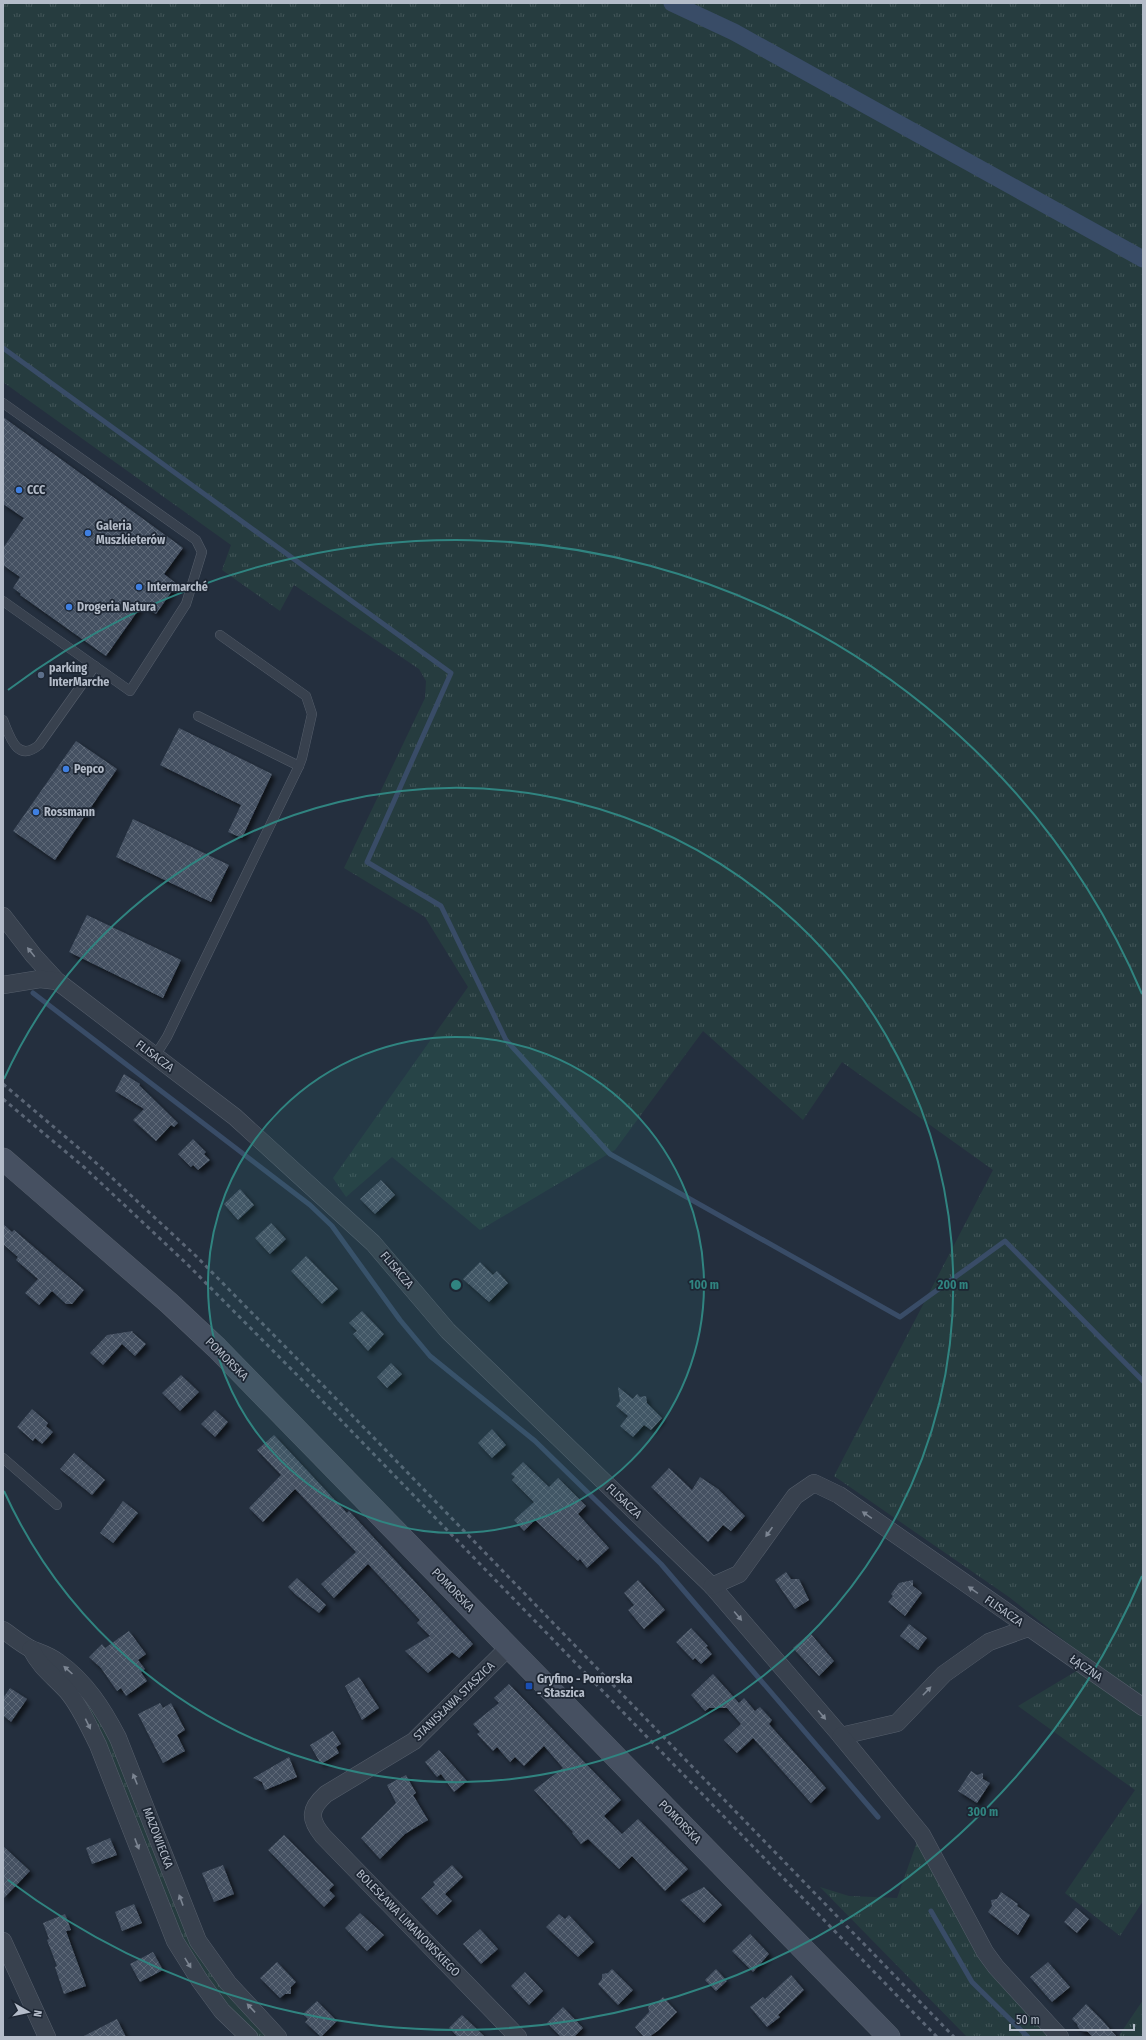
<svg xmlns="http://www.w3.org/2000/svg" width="1146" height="2040" font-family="'Fira Sans Condensed',sans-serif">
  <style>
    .grass { fill: url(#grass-tufts) }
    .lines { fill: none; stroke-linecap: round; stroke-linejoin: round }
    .stream { stroke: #394c67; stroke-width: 5 }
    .canal { stroke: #394c67; stroke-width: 17 }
    .building { fill: url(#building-cross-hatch); filter: url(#shadow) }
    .lane-casing { stroke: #565f6c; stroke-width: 10 }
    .street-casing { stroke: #565f6c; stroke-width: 18 }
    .secondary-casing { stroke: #565f6c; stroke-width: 23 }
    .lane { stroke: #38414e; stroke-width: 9 }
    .street { stroke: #38414e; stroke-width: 17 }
    .secondary { stroke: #465061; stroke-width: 22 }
    .rail { stroke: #5a6575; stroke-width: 3; stroke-dasharray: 4 4; stroke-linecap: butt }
    .oneway { fill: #7c8592 }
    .ring { fill: none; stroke: #308480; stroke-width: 2 }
    .shop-dot { fill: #3f7fe0; stroke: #1d2633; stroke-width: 1.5 }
    .service-dot { fill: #5c6f8a; stroke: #1d2633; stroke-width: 1.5 }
    .transit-dot { fill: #1a4fb4; stroke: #1d2633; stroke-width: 1.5 }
    .labels { text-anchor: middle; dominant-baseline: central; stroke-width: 3.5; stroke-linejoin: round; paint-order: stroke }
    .poi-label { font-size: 12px; font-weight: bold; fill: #b4bcc9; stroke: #1d2633; text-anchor: start }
    .street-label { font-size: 12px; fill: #b4bcc9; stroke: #1d2633 }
    .centre { fill: #308480; stroke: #1d2633; stroke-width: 2 }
    .ring-label { font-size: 12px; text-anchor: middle; font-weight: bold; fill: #308480; stroke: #1d2633; stroke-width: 3.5; stroke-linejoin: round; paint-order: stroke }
  </style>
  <defs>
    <pattern id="grass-tufts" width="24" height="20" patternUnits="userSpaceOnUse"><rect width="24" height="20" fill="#263c3f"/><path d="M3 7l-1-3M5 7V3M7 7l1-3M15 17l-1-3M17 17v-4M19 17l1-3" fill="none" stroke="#435659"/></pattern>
    <pattern id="building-cross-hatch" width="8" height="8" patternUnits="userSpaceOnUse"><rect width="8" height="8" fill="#455162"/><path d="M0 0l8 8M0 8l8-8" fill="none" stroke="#5d6877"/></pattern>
    <filter id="shadow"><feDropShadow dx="3.5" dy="3.5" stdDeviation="2" flood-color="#0009"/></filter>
  </defs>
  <rect width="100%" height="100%" fill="#242f3e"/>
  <!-- grass -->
  <g class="grass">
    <polygon points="3,3 1143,3 1143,1703 1009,1597 834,1476 993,1170 842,1062 803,1120 703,1031 615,1150 480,1230 392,1157 346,1197 333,1178 468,987 425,917 344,868 425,698 426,681 419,669 294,585 280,611 222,570 231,545 3,382"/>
    <polygon points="53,1663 102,1719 193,1939 271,2037 257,2037 214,1990 185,1943"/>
    <polygon points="1078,1670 1143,1716 1143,1901 1120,1936 1065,1893 1135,1790 1018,1706"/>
    <polygon points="918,1839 985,1966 1054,2037 967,2037 820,1887 849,1896 897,1898"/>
    <polygon points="1143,2000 1143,2037 1118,2037"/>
  </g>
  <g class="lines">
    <!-- stream -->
    <g class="stream">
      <polyline points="3,348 451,673 367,862 441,906 506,1040 610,1154 900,1317 1005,1241 1143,1381"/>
      <polyline points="33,993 310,1205 332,1226 400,1320 430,1356 535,1441 661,1564 878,1817"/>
      <polyline points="931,1911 972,1982 1028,2037"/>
    </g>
    <!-- canal -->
    <polyline class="canal" points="672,3 734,32 1143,259"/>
  </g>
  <!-- building -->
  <g class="building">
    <polygon points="3,417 183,548 164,574 177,584 156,614 142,605 106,656 20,595 21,594 13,588 20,577 3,565 3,548 24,518 3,504"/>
    <polygon points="179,728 272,774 242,838 228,832 241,805 160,765"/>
    <polygon points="76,741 117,769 55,860 13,831"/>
    <polygon points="133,819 229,865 211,902 116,857"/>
    <polygon points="87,915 181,960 163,998 69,952"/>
    <polygon points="124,1074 140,1084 139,1085 178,1123 174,1127 171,1125 156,1141 133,1120 144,1109 115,1091"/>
    <polygon points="193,1139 206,1152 204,1154 210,1160 198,1170 193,1165 191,1167 178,1154"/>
    <polygon points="381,1180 395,1195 375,1214 360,1199"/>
    <polygon points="240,1189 254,1205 238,1220 224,1204"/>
    <polygon points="271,1223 286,1239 270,1254 255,1238"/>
    <polygon points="3,1224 12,1232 14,1230 84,1290 72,1304 66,1304 52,1291 39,1305 25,1293 38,1279 16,1260 18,1257 3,1244"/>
    <polygon points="306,1256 338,1289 322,1304 291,1271"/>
    <polygon points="480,1262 493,1275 497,1271 508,1283 489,1302 463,1279"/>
    <polygon points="362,1311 384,1334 368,1351 353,1334 357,1331 349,1323"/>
    <polygon points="133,1331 132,1332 146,1344 135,1356 122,1344 103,1365 90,1353 107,1335"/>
    <polygon points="391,1363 402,1374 387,1388 377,1377"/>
    <polygon points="181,1375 199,1392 180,1411 162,1393"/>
    <polygon points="618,1387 633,1399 637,1394 640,1397 646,1396 647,1403 662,1418 651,1430 644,1425 633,1437 620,1426 628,1416 616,1406 620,1401"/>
    <polygon points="32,1409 48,1423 46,1426 53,1432 42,1444 35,1438 33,1441 17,1427"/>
    <polygon points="215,1410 228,1422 215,1437 201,1424"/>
    <polygon points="492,1429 506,1445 492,1458 478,1443"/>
    <polygon points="274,1435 347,1513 349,1511 473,1644 459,1658 452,1652 428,1673 405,1651 430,1636 417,1623 420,1620 368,1564 334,1598 321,1584 356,1552 295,1489 263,1522 249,1508 281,1475 257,1450"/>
    <polygon points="74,1453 105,1480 92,1495 60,1469"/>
    <polygon points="523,1462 549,1487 558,1478 586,1506 578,1514 609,1548 587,1568 580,1559 578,1561 535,1520 524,1531 514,1520 534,1502 512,1480 515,1477 511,1474"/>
    <polygon points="669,1468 692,1490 700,1477 718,1489 745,1516 731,1531 723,1525 708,1542 651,1487"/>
    <polygon points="123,1501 138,1513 113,1543 100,1533"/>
    <polygon points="786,1572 791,1579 799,1579 809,1600 795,1609 775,1580"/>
    <polygon points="297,1578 326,1605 319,1613 296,1595 288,1587"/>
    <polygon points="638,1580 665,1610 644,1629 628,1610 634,1605 624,1593"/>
    <polygon points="913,1580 913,1586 922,1593 905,1616 888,1602 893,1596 891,1594 899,1583"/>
    <polygon points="909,1624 927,1638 918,1650 900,1636"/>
    <polygon points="691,1628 708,1646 706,1647 712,1654 701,1664 695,1658 693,1660 676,1642"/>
    <polygon points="129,1631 146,1654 138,1660 145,1669 141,1672 147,1681 126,1696 121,1688 117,1691 101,1668 89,1657 102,1644 105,1648"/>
    <polygon points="810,1633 834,1661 819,1676 793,1648"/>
    <polygon points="713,1674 739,1703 744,1698 755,1711 760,1707 772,1720 769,1724 826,1788 811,1803 753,1738 737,1753 724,1740 741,1724 727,1708 709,1708 705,1711 691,1695"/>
    <polygon points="359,1677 379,1708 362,1720 345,1686"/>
    <polygon points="509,1684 621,1800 604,1816 622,1834 638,1819 688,1869 665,1891 632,1856 619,1869 588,1839 581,1844 572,1833 573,1832 534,1790 563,1768 544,1746 524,1766 515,1757 510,1762 497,1747 493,1751 477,1734 480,1732 473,1724 499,1703 494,1698"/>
    <polygon points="10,1688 27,1699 11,1722 3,1715 3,1698"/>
    <polygon points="160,1703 163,1708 171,1703 185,1730 177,1735 185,1751 163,1763 138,1714"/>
    <polygon points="333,1731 341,1744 336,1747 339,1753 321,1764 310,1745"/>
    <polygon points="439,1750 467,1781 454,1792 441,1774 437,1777 425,1762"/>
    <polygon points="289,1757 297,1777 265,1790 262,1782 253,1778"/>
    <polygon points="971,1771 977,1775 983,1773 983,1779 990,1783 977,1803 958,1791"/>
    <polygon points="406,1775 416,1793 413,1795 428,1820 405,1834 380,1859 361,1838 396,1803 387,1785"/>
    <polygon points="284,1835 334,1885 329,1890 335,1896 324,1907 268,1850"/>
    <polygon points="110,1838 117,1855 92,1864 86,1848"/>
    <polygon points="3,1846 30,1871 3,1899"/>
    <polygon points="223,1865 234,1894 214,1902 202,1873"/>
    <polygon points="452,1865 463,1877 445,1894 452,1901 437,1915 421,1898 435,1885 433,1882"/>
    <polygon points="704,1887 722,1905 704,1923 680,1900"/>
    <polygon points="1001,1892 1018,1904 1017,1906 1030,1915 1018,1935 988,1912 992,1906 991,1900 997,1899"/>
    <polygon points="134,1904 142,1923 122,1931 115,1912"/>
    <polygon points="1076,1908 1089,1919 1077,1933 1064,1922"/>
    <polygon points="360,1913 384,1935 367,1951 345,1928"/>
    <polygon points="65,1914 71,1930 66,1931 86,1986 64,1994 55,1967 57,1966 47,1940 49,1939 43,1923"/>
    <polygon points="559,1914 565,1919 569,1915 594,1942 578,1957 546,1927"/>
    <polygon points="480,1929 498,1949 481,1964 463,1944"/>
    <polygon points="750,1934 769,1954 753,1972 732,1951"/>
    <polygon points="153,1952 163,1970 140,1982 130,1964"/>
    <polygon points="277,1962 296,1982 291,1987 291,1994 285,1994 280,1998 260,1978"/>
    <polygon points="1048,1962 1070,1987 1052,2002 1030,1977"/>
    <polygon points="612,1969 633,1990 618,2005 598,1984 602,1979 602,1974 608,1973"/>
    <polygon points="716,1969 727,1981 716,1991 705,1980"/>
    <polygon points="525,1972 543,1991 529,2005 511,1986"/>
    <polygon points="791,1975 804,1990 778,2015 780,2017 767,2027 750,2007 763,1997 765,1999"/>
    <polygon points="663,1997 677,2012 659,2030 649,2037 644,2037 635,2027 649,2012 648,2004 656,2004"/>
    <polygon points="317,2001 337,2021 321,2037 305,2022 308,2019 303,2014"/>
    <polygon points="1086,2004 1102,2020 1117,2037 1093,2037 1088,2032 1081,2031 1078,2027 1077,2024 1072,2019"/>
    <polygon points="563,2007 583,2028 574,2037 561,2037 547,2023"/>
    <polygon points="462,2015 485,2037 458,2037 449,2028"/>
    <polygon points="117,2019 126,2037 82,2037"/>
  </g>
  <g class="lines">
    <!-- lane casing -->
    <g class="lane-casing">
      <g id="lane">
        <polyline points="3,403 196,540 202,552 186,604 130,691 3,601"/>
        <polyline points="198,716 299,766"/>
        <path d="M3 720C10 737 17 763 39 745L95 666"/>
        <polyline points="155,1056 167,1037 299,766 302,758 312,714 306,696 220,635"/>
        <polyline points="3,1458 57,1505"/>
      </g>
    </g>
    <!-- street casing -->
    <g class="street-casing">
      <g id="street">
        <polyline points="3,916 34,956 57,981 235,1117 373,1243 448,1331 712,1586 841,1736 897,1723 944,1674 989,1642 1028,1628"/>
        <polyline points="3,985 40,979 57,981"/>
        <polyline points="712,1586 739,1574 795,1496 814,1483 839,1495 1143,1707"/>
        <path d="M3 1630C12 1636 21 1644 31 1649 41 1653 49 1655 58 1662 86 1682 103 1709 118 1738L198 1941 228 1983 278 2037"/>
        <path d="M509 1647 414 1741 326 1794C309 1809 309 1819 323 1836L518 2037"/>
        <path d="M31 1649C40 1667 53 1676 67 1691 80 1706 89 1727 98 1745L175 1941 200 1981 222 2011 249 2037"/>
        <polyline points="841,1736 922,1835 985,1952 996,1967 1060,2037"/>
        <polyline points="3,1941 47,2037"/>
      </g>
    </g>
    <!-- secondary casing -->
    <g class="secondary-casing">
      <polyline id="secondary" points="3,1159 169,1303 217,1348 889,2037"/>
    </g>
    <!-- lane -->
    <use href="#lane" class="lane"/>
    <!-- street -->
    <use href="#street" class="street"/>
    <!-- secondary -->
    <use href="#secondary" class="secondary"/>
    <!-- rail -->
    <g class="rail">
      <polyline points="3,1084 94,1161 196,1256 314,1376 954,2037"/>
      <polyline points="3,1099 85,1168 187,1264 306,1384 937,2037"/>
    </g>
  </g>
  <!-- one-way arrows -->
  <defs><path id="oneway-solid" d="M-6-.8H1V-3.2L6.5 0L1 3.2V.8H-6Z"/></defs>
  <g class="oneway">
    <use href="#oneway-solid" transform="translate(31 952) rotate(-129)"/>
    <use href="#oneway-solid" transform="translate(867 1515) rotate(-145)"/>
    <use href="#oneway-solid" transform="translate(769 1532) rotate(125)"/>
    <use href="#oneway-solid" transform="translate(973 1590) rotate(-145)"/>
    <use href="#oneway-solid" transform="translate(738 1616) rotate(50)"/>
    <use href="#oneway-solid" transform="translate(68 1670) rotate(-138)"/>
    <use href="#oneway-solid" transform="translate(927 1691) rotate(-46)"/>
    <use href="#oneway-solid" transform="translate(822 1715) rotate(50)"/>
    <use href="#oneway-solid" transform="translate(88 1724) rotate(64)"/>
    <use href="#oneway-solid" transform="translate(135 1779) rotate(-112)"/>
    <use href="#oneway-solid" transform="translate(137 1844) rotate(69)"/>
    <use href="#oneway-solid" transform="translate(181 1900) rotate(-110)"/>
    <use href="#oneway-solid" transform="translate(188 1963) rotate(58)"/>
    <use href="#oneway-solid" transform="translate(251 2008) rotate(-133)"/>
  </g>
  <!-- distance rings -->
  <circle cx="456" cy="1285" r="248" fill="#308480" fill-opacity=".12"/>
  <g class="ring">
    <circle cx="456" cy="1285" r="248"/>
    <path d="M4 1079A497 497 0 1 1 4 1491"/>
    <path d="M1142 1576A745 745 0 0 1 8 1880M8 690A745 745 0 0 1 1142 994"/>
  </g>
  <!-- markers -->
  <g class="shop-dot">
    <circle cx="19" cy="490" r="4"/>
    <circle cx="88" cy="533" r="4"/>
    <circle cx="139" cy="587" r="4"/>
    <circle cx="69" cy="607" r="4"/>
    <circle cx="66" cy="769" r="4"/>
    <circle cx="36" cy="812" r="4"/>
  </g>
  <circle class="service-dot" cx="41" cy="675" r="4"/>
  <rect class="transit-dot" x="525" y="1682" width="8" height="8" rx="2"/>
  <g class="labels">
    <!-- poi labels -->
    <g class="poi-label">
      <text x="27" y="490">CCC</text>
      <text x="96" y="526">Galeria<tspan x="96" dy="14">Muszkieterów</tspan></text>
      <text x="147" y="587">Intermarché</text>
      <text x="77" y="607">Drogeria Natura</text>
      <text x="49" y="668">parking<tspan x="49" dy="14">InterMarche</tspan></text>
      <text x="74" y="769">Pepco</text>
      <text x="44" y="812">Rossmann</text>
      <text x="537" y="1679">Gryfino - Pomorska<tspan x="537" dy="14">- Staszica</tspan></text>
    </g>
    <!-- street labels -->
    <g class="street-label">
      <text transform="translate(155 1056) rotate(37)">FLISACZA</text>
      <text transform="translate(397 1270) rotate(50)">FLISACZA</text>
      <text transform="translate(227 1359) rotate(45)">POMORSKA</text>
      <text transform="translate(624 1501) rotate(44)">FLISACZA</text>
      <text transform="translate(453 1590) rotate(46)">POMORSKA</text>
      <text transform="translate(1004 1611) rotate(35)">FLISACZA</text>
      <text transform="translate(1086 1668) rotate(34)">ŁĄCZNA</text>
      <text transform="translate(454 1701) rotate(-44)">STANISŁAWA STASZICA</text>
      <text transform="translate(680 1822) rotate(46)">POMORSKA</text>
      <text transform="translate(158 1838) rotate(69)">MAZOWIECKA</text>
      <text transform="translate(408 1923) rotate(46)">BOLESŁAWA LIMANOWSKIEGO</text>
    </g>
  </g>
  <circle cx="456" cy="1285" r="6" class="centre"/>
  <g class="ring-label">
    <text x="704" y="1289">100 m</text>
    <text x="953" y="1289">200 m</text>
    <text x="983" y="1816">300 m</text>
  </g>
  <!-- border -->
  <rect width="1146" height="2040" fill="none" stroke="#b4bcc9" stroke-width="8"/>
  <!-- north arrow -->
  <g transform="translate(28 2012) rotate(99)" stroke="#1d2633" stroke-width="3" paint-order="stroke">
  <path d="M0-3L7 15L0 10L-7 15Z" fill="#b4bcc9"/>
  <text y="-6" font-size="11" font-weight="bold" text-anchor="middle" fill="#b4bcc9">N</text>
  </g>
  <!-- scale -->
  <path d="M1010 2024v6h124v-6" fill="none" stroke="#b4bcc9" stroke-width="2"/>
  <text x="1016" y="2024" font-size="12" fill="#b4bcc9" stroke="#1d2633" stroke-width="3" paint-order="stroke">50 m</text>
</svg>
